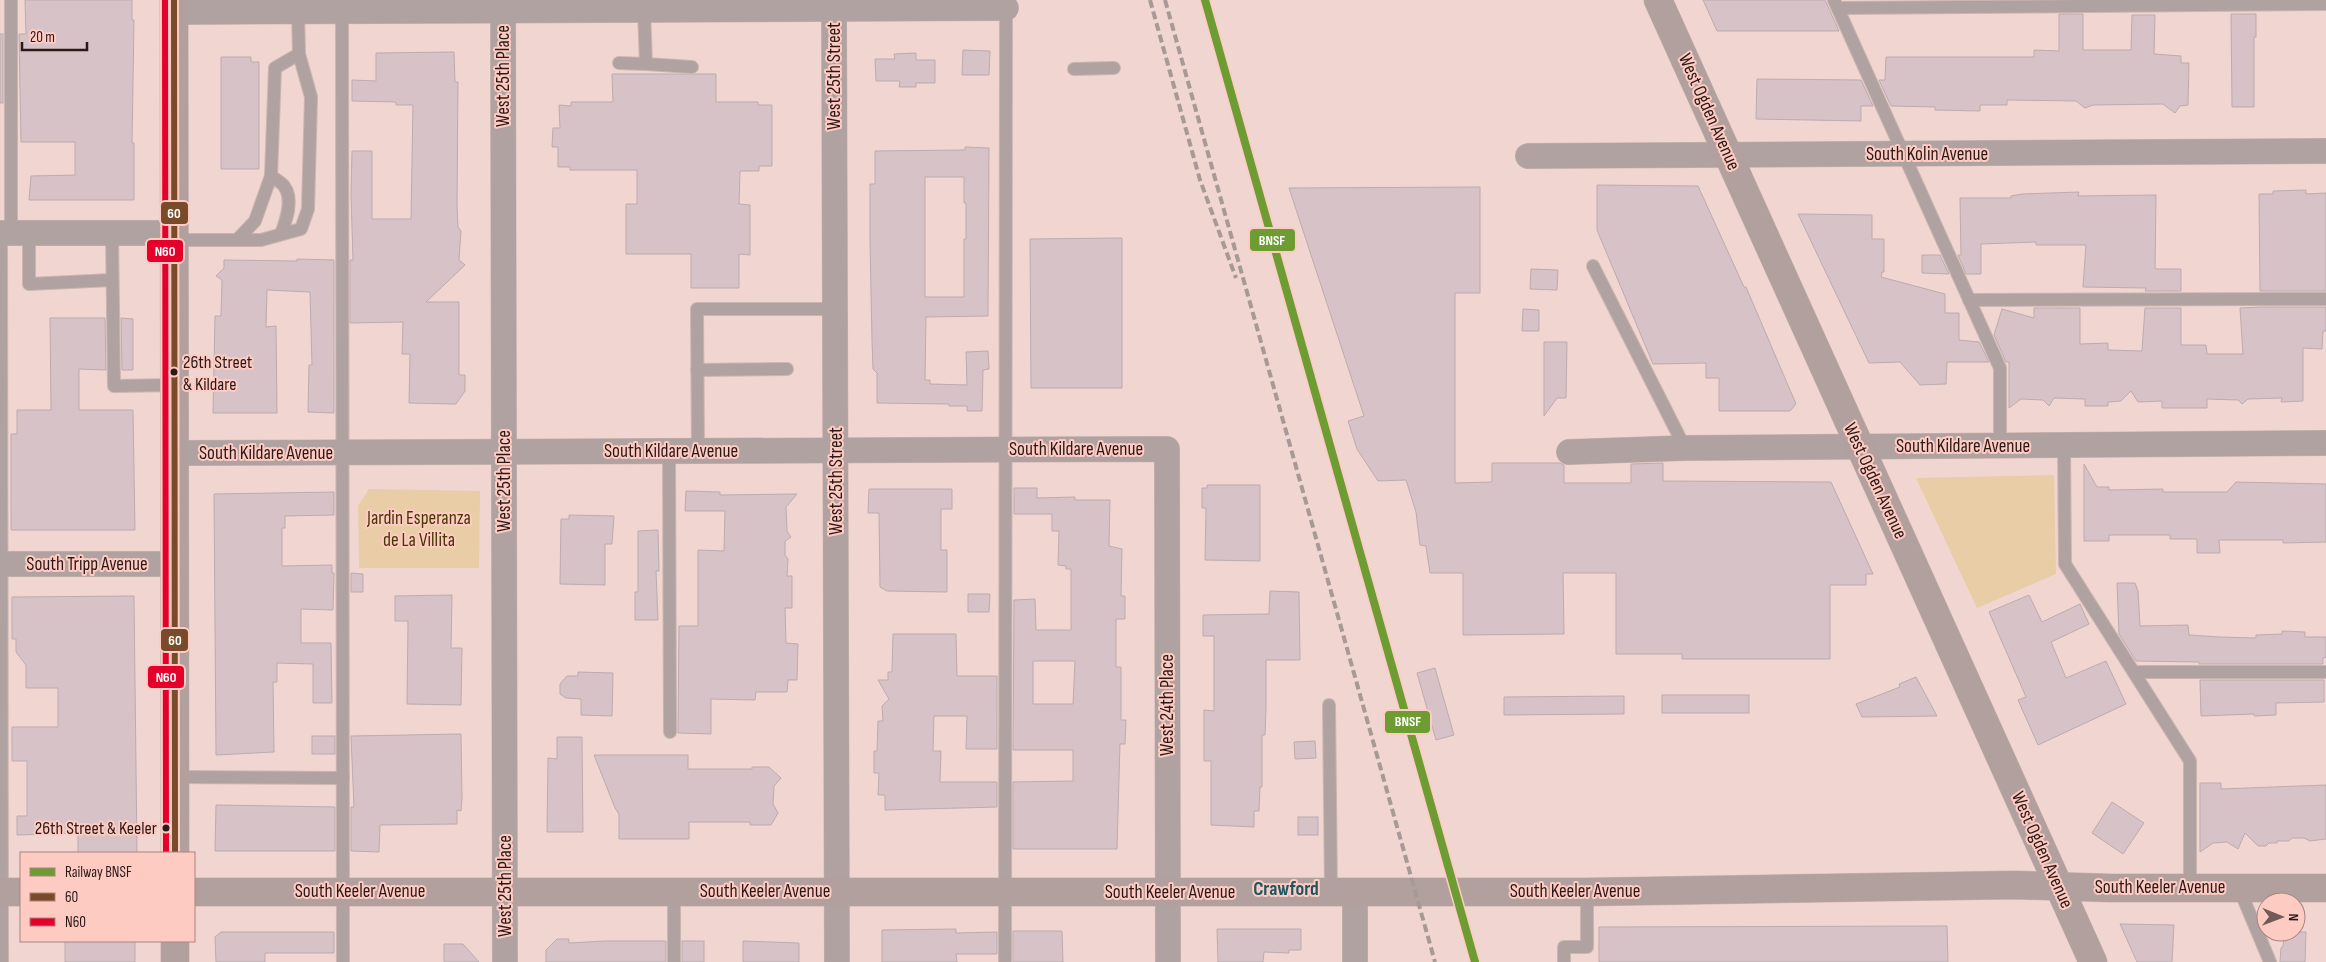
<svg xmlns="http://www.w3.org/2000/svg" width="2326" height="962" font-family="'Sofia Sans Condensed',sans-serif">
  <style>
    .green { fill: #e8cda7 }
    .building { fill: #d6c2c7; stroke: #bdabae; fill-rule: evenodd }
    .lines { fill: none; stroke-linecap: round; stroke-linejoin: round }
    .lane-casing { stroke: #cbb5b1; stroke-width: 14 }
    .street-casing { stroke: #cbb5b1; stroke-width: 26 }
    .secondary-casing { stroke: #cbb5b1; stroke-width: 29 }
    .lane { stroke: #b0a2a0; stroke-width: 12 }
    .street { stroke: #b0a2a0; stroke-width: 25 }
    .secondary { stroke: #b1a09d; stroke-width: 28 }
    .rail { stroke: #a79996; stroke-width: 4; stroke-dasharray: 8 4; stroke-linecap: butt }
    .bus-1-casing { stroke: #fecbc3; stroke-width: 10 }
    .bus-2-casing { stroke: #fecbc3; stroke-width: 10 }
    .bus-1 { stroke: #7a4b2a; stroke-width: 6 }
    .bus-2 { stroke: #e4002b; stroke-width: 6 }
    .rail-1-casing { stroke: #fecbc3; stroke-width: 11 }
    .rail-1 { stroke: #6c9c32; stroke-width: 8 }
    .bus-dot { fill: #2b1917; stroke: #fecbc3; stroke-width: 2 }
    .labels { text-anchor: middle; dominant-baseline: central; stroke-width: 4; stroke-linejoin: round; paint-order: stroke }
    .bus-label { font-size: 18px; fill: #2b1917; stroke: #fecbc3; text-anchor: start }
    .street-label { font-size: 19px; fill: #2b1917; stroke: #fecbc3 }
    .park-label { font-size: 19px; fill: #473600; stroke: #fecbc3 }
    .neighbourhood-label { font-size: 20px; font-weight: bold; fill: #1d565f; stroke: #fecbc3 }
    .line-badge { stroke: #fecbc3; stroke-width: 2 }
    .badge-label { font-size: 14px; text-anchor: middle; font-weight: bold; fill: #fff }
  </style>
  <rect width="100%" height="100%" fill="#f1d5d0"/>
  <!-- green -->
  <g class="green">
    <polygon points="2054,475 2056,574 1977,608 1916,478"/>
    <polygon points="369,489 480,491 479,568 359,568 358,506"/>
  </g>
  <!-- building -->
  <g class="building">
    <polygon points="25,0 132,0 132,20 134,20 132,143 134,143 134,200 29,200 31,176 75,175 75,142 21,142 19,34 26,34"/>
    <polygon points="1703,0 1825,0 1839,31 1717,31"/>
    <polygon points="2059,14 2083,14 2083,50 2131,50 2132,15 2155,15 2154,54 2181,56 2181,63 2189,63 2188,105 2180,106 2175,113 2163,104 2093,105 2085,108 2076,101 2007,100 2007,105 1980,105 1980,111 1935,110 1935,107 1891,106 1879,80 1885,80 1886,57 2034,57 2034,50 2059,51"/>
    <polygon points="2231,14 2256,14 2256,37 2254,37 2254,107 2232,107"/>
    <rect x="0" y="34" width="3" height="69"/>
    <polygon points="963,50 990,51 989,75 962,75"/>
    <polygon points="454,52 455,82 458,82 457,205 458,227 461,231 459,260 465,265 426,302 459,302 459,375 465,375 465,391 456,404 409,403 410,354 402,354 403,322 350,323 350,260 353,260 351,195 352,151 372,151 372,219 411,219 413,105 396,105 396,102 352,101 352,80 376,81 376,53"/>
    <polygon points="916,53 916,60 935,60 935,83 916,83 916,87 899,87 900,81 876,81 875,59 895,59 894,54"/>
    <polygon points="221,57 251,57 251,62 259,62 259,169 221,169"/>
    <polygon points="612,74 716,74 716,102 758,102 758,105 772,105 772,166 759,166 759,171 740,171 739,204 750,205 750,255 739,254 739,288 691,288 691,254 626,254 626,204 637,204 637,170 570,170 570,167 558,167 558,147 552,147 553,128 560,128 559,105 571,106 571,102 613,102"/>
    <polygon points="1757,79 1861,80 1873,106 1861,106 1861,121 1756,119"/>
    <path d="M965 147 989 148 988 316 926 317 925 380H930V384L967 385 966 352 988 351 989 369 983 370 982 411H967V406H949V404L877 403V373L873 369 872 341 870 240V184H875V151L965 150ZM925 177H964V203H966V239H964V297H925Z"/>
    <polygon points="1597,185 1698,186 1744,287 1746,287 1796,404 1790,411 1719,411 1719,378 1706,378 1706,363 1653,364 1597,230"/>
    <polygon points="1480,187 1480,293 1455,293 1455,483 1492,482 1492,463 1560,463 1564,465 1564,483 1631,483 1631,464 1663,463 1663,481 1831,482 1873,574 1866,574 1866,585 1830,585 1830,659 1682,659 1682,654 1616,654 1616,573 1563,573 1564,634 1463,635 1463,573 1430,573 1426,546 1420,545 1416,512 1406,480 1378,481 1357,449 1348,421 1364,416 1289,188"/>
    <polygon points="2306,190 2306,194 2326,193 2326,291 2260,291 2259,194 2273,194 2273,191"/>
    <polygon points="2079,192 2078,196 2156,195 2155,269 2181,269 2181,291 2145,291 2146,288 2083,287 2086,245 2036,245 2036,242 1981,244 1981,274 1966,274 1958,255 1961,255 1960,198 2011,198 2011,196 2022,194"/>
    <polygon points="1798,214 1872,215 1872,239 1884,239 1884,272 1882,272 1881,277 1945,294 1945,313 1959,313 1959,340 1979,342 1989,362 1947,362 1946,384 1920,385 1900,362 1869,363"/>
    <polygon points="1122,238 1122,388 1031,388 1030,239"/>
    <polygon points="1922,255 1940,255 1949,274 1922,273"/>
    <polygon points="297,259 334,260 334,413 308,412 309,365 312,365 310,292 267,290 266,327 276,326 277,413 213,413 215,316 221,316 222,280 216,276 224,268 224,260 297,261"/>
    <polygon points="1531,269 1558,270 1557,290 1530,289"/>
    <polygon points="2261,307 2326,307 2326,331 2323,331 2322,349 2303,348 2303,401 2281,402 2282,398 2248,399 2242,404 2238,400 2207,399 2207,408 2162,408 2162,401 2138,402 2131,391 2121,401 2108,402 2108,406 2085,406 2085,399 2054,398 2049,406 2043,400 2021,399 2009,408 2009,362 2006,362 1994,335 2002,309 2034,318 2034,308 2080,308 2080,344 2108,343 2108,350 2142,351 2145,308 2181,308 2181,345 2206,345 2207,354 2243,354 2240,308"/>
    <polygon points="1523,309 1539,310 1539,331 1522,331"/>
    <polygon points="50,318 105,318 106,370 79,369 79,410 133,410 135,530 11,530 11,434 17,434 17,410 51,410"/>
    <polygon points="121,318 133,319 133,370 122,370"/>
    <polygon points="1544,342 1567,342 1566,398 1557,398 1544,416"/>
    <polygon points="2084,464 2097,487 2109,487 2109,490 2163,489 2163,492 2227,492 2236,482 2326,484 2326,542 2283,543 2283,540 2219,540 2220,553 2197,553 2197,539 2170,539 2170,535 2109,535 2109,541 2084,541"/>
    <polygon points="1207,485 1260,485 1260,561 1205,560 1206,508 1202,508 1202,488 1207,488"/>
    <path d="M1014 488H1037V498L1075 497V500H1110L1109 546 1122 549 1121 596H1125V619H1116V667H1121V720H1126L1125 744H1120L1117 849H1013V782L1073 781V750H1013L1014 600 1035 599 1036 630H1071V569H1066V566L1058 565 1059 531H1052V514H1014ZM1033 661H1075L1073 704H1033Z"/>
    <polygon points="869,489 952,489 952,509 941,509 941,550 947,550 947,592 887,591 880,587 879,513 868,513"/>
    <polygon points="686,491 720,492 720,495 797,494 786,507 787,531 791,537 785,541 785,555 788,559 787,576 792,576 792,608 785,608 786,643 798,644 797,680 788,680 787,692 756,692 755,700 711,699 711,734 678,733 679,626 698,626 698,550 724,551 725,511 685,511"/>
    <polygon points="334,492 334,515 285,516 285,528 282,528 282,566 332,565 332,573 334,573 333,610 301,609 301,643 331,643 332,703 313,703 313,664 277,663 277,682 273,682 274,752 216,755 214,494"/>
    <polygon points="569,515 614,516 612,544 605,544 605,585 560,584 561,519 569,519"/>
    <polygon points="658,530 659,571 656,571 658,620 635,620 635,592 638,592 638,531"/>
    <polygon points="351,573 363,574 363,592 351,592"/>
    <polygon points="2117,583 2135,583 2138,591 2140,626 2188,625 2189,635 2220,637 2256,638 2256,635 2282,634 2282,631 2305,632 2305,637 2326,637 2326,657 2323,658 2323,664 2199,664 2199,662 2136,661 2119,634"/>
    <polygon points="1270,591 1299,592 1300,660 1266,660 1266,708 1265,735 1262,735 1262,787 1260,787 1259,811 1254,811 1254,827 1211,825 1211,761 1204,761 1204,710 1214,711 1214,636 1203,636 1203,615 1269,614"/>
    <polygon points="968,594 990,594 989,612 968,612"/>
    <polygon points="452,595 451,648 462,648 461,705 407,704 408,621 395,621 395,596"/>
    <polygon points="2029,595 2042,622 2080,604 2089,624 2051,642 2066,678 2106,661 2126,704 2038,745 2018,700 2026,697 1989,612"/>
    <polygon points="134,596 137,853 78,853 78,833 17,835 17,816 27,816 27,761 12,761 12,727 58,727 58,688 26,688 26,665 16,652 16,639 12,639 12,597"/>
    <polygon points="893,634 956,634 957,676 997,676 997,749 966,749 967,716 934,716 933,751 941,751 940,782 997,782 997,807 885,810 885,795 878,795 879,773 874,773 874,751 877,751 878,721 883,721 882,706 889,699 878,680 888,680 888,672 892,672"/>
    <polygon points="1435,668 1454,735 1436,740 1417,673"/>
    <polygon points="578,672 613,673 612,716 581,715 581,699 566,698 560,694 560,684 567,676 578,676"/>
    <polygon points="1916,677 1937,716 1862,717 1856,704 1900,687 1899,684"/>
    <polygon points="2200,680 2324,680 2324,702 2276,703 2276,715 2254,716 2254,714 2201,716"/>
    <rect x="1662" y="695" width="87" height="18"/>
    <polygon points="1624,696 1624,714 1504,715 1504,697"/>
    <polygon points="461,734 462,799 461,811 457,810 457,824 380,825 379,852 351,851 351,807 354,807 351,736"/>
    <rect x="312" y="736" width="23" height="18"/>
    <polygon points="557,737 582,737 583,832 547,832 548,758 557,759"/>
    <polygon points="1315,741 1316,758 1295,759 1294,742"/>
    <polygon points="594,755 688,755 688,769 752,769 752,767 769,767 781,778 774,786 773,804 778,813 771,825 750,825 750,822 689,822 689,839 619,839 619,814 615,808"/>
    <polygon points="2200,783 2221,783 2221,789 2326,785 2326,839 2310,841 2304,838 2292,838 2289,841 2277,841 2277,843 2269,843 2266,846 2258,846 2245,833 2238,849 2227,842 2213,843 2200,852"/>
    <polygon points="2112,802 2144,823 2123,854 2092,833"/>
    <polygon points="216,805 335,807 335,851 215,851"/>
    <rect x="1298" y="817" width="20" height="18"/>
    <polygon points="2120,924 2174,925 2172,962 2137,962"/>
    <polygon points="1947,926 1948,962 1599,962 1599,927"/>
    <polygon points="956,929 956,933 997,932 997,954 956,954 957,962 882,962 882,930"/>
    <polygon points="1217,929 1301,929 1301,950 1289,950 1289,953 1264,952 1263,962 1218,962"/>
    <polygon points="1013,931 1062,931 1063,962 1013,962"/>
    <polygon points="221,932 334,932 334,953 265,953 265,962 216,962 215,937"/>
    <polygon points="2285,932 2306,932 2305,962 2280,962 2281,948 2283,946"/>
    <polygon points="557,939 569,939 569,943 604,941 666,941 666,962 546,962 546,950"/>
    <rect x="65" y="941" width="70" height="21"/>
    <rect x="682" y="941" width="22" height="21"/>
    <polygon points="743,941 799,943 799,962 743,962"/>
    <polygon points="444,944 463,944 479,962 444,962"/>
  </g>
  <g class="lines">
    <!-- lane casing -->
    <g class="lane-casing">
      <g id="lane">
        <polyline points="11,0 11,233"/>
        <polyline points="1834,0 2000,368 2000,446"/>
        <polyline points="342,7 343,962"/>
        <polyline points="1838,8 2326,4"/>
        <polyline points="644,10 646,64 692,67"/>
        <polyline points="619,63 646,64"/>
        <polyline points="1074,69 1114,68"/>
        <polyline points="1,233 2,962"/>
        <polyline points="29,233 29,284 112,280"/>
        <polyline points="112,233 114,386 175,385"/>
        <path d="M281 234C286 221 294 199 284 186 281 182 275 179 271 176L275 68 299 54"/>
        <polyline points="174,240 261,240 301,229 308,209 311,97 299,54 298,12"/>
        <polyline points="237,240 255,221 271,176"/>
        <polyline points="1593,266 1685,448"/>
        <polyline points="1969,300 2326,299"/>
        <polyline points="697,370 787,369"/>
        <polyline points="2064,446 2065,564 2190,761 2190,888"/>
        <polyline points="669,451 670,732"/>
        <polyline points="698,451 697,309 835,309"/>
        <polyline points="2134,672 2326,672"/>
        <polyline points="1329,705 1331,891"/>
        <polyline points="175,777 343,778"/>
        <polyline points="2239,888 2270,962"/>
        <polyline points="674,962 674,891"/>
        <polyline points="1005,962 1006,5"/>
        <polyline points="1564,962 1564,947 1587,947 1587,892"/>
      </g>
    </g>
    <!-- street casing -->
    <g class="street-casing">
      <g id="street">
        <polyline points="503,0 505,962"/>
        <polyline points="834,0 837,962"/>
        <polyline points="174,12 1006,8"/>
        <polyline points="1528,156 2326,151"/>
        <polyline points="0,233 174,233"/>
        <polyline points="1569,452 1685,448 2326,443"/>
        <polyline points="175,453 1167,449 1168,962"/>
        <polyline points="0,564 175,564"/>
        <polyline points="1355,962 1355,891"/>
      </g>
    </g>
    <!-- secondary casing -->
    <g class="secondary-casing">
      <g id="secondary">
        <polyline points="174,0 175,853"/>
        <polyline points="1658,0 2093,962"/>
        <polyline points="0,892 21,892"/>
        <polyline points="194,892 1587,892 2014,885 2110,888 2326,888"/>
        <polyline points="175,941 175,962"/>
      </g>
    </g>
    <!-- lane -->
    <use href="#lane" class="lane"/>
    <!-- street -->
    <use href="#street" class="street"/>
    <!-- secondary -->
    <use href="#secondary" class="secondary"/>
    <!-- rail -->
    <g class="rail">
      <polyline points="1150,0 1200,180 1236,278"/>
      <polyline points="1165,0 1435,962"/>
    </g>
    <!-- bus-1 casing -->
    <g class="bus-1-casing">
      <polyline id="bus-1" points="174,0 175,853"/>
    </g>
    <!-- bus-2 casing -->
    <g class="bus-2-casing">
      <polyline id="bus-2" points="165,0 166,853"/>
    </g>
    <!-- bus-1 -->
    <use href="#bus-1" class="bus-1"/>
    <!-- bus-2 -->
    <use href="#bus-2" class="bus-2"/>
    <!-- rail-1 casing -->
    <g class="rail-1-casing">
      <polyline id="rail-1" points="1205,0 1475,962"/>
    </g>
    <!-- rail-1 -->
    <use href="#rail-1" class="rail-1"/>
  </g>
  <!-- markers -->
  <g class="bus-dot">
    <circle cx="174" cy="372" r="4.5"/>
    <circle cx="166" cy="828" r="4.5"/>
  </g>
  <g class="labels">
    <!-- bus labels -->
    <g class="bus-label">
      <text x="183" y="362">26th Street<tspan x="183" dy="22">&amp; Kildare</tspan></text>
      <text x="157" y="828" text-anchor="end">26th Street &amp; Keeler</text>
    </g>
    <!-- street labels -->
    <g class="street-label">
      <text transform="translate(503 76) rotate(-90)">West 25th Place</text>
      <text transform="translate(834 76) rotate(-90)">West 25th Street</text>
      <text transform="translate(1709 112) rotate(66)">West Ogden Avenue</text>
      <text x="1927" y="154">South Kolin Avenue</text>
      <text x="1963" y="446">South Kildare Avenue</text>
      <text x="1076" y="449">South Kildare Avenue</text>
      <text x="671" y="451">South Kildare Avenue</text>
      <text x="266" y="453">South Kildare Avenue</text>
      <text transform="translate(504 481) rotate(-90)">West 25th Place</text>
      <text transform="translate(836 481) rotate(-90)">West 25th Street</text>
      <text transform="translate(1875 481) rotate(65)">West Ogden Avenue</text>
      <text x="87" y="564">South Tripp Avenue</text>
      <text transform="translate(1167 705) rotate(-90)">West 24th Place</text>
      <text transform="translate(2042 850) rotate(66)">West Ogden Avenue</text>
      <text transform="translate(505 886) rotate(-90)">West 25th Place</text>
      <text x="2160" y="887">South Keeler Avenue</text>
      <text x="360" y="891">South Keeler Avenue</text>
      <text x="765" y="891">South Keeler Avenue</text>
      <text x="1575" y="891">South Keeler Avenue</text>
      <text x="1170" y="892">South Keeler Avenue</text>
    </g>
    <!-- park labels -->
    <g class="park-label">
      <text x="419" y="518">Jardin Esperanza<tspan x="419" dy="22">de La Villita</tspan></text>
    </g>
    <!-- neighbourhood labels -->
    <g class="neighbourhood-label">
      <text x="1286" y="889">Crawford</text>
    </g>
  </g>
  <g class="line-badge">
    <rect x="160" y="201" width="29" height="24" rx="5" fill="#7a4b2a"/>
    <rect x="1249" y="228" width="47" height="24" rx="5" fill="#6c9c32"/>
    <rect x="146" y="239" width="38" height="24" rx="5" fill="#e4002b"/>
    <rect x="160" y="628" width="29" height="24" rx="5" fill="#7a4b2a"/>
    <rect x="147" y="665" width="38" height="24" rx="5" fill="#e4002b"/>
    <rect x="1384" y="710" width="47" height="24" rx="5" fill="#6c9c32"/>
  </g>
  <g class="badge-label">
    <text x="174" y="218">60</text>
    <text x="1272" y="245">BNSF</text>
    <text x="165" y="256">N60</text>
    <text x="175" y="645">60</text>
    <text x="166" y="682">N60</text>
    <text x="1408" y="726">BNSF</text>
  </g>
  <!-- legend -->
  <rect x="20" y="852" width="175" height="90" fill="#fecbc3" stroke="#aa847e"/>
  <rect x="30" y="868" width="25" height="8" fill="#6c9c32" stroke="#aa847e"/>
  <text x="65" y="877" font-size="15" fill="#2b1917">Railway BNSF</text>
  <rect x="30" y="893" width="25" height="8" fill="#7a4b2a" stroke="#aa847e"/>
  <text x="65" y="902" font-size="15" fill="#2b1917">60</text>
  <rect x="30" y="918" width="25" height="8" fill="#e4002b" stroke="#aa847e"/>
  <text x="65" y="927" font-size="15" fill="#2b1917">N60</text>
  <!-- north arrow -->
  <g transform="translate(2281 917) rotate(91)"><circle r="24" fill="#fecbc3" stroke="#aa847e"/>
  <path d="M0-4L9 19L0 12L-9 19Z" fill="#705b58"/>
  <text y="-8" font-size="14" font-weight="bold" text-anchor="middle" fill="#2b1917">N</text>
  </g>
  <!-- scale -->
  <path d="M22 42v8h65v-8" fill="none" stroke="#2b1917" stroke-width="2.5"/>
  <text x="30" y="42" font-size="15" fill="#2b1917" stroke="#fecbc3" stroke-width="4" paint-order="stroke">20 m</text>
</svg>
